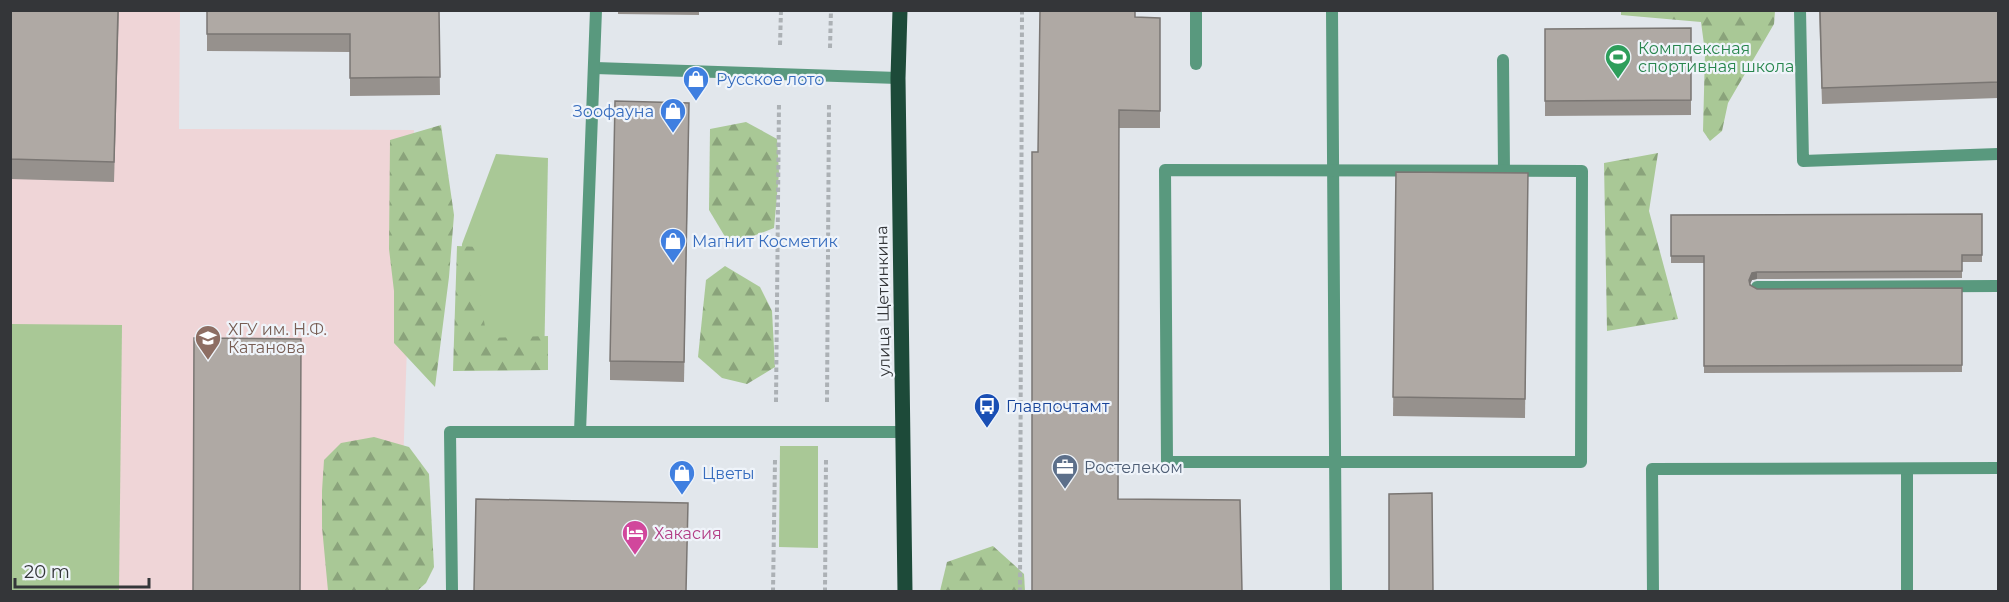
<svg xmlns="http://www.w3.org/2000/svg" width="2009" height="602" font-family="Montserrat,sans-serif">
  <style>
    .education { fill: #efd5d7 }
    .green { fill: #a9c896 }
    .forest { fill: url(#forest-firs) }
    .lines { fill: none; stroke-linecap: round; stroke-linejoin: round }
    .path { stroke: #acb1b5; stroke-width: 4; stroke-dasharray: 4.5 3; stroke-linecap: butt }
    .service { stroke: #59997e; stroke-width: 12 }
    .primary { stroke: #1d4a39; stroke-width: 15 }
    .wall { fill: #96918d }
    .shaded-wall { fill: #7a7673 }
    .building { fill: #afa9a4; stroke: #7a7673; stroke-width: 1.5 }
    .labels { text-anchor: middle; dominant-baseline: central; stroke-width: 4.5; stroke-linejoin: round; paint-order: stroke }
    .leisure-label { font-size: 16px; fill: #27864d; stroke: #eff4fa; text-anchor: start }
    .shop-label { font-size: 16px; fill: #366cbe; stroke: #eff4fa; text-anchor: start }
    .street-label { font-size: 16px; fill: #343639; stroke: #eff4fa }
    .education-label { font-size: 16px; fill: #785e54; stroke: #eff4fa; text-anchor: start }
    .transit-label { font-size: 16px; fill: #164399; stroke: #eff4fa; text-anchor: start }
    .service-label { font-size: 16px; fill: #4e5e75; stroke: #eff4fa; text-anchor: start }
    .hotel-label { font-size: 16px; fill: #b23c85; stroke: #eff4fa; text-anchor: start }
  </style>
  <defs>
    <pattern id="forest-firs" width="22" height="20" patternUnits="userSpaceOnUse" patternTransform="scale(1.5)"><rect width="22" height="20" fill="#a9c896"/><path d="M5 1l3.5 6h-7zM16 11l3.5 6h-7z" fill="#8aa37b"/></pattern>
  </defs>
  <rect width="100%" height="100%" fill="#e2e7ec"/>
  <!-- education -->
  <polygon class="education" points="10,11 180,11 179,129 414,130 399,591 11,591"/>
  <!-- green -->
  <g class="green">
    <polygon points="496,154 548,158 544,368 457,368 462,244"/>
    <polygon points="11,324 122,325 119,591 11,591"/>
    <polygon points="780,446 818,446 818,548 779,547"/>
  </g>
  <!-- forest -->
  <g class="forest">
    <polygon points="1621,11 1775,11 1774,24 1728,103 1722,131 1710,141 1703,131 1705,52 1701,22 1621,15"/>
    <polygon points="746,122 777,139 779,173 774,228 730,245 709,210 710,129"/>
    <polygon points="441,125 454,215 449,277 435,387 394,343 394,291 389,249 390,140"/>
    <polygon points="1658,153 1649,211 1678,319 1607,331 1604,163"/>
    <polygon points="457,246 479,247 481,304 487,338 548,336 548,370 453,371"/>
    <polygon points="725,266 760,287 772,311 775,367 747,384 722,378 698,357 706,280"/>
    <polygon points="374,437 409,447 429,474 434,567 426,583 417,591 328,591 322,527 322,491 324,460 341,443"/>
    <polygon points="993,546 1024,574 1025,591 940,591 947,562"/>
  </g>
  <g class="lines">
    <!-- path -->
    <g class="path">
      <polyline points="780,45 781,10"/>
      <polyline points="830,48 831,10"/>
      <polyline points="776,402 779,103"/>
      <polyline points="827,402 829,103"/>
      <polyline points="773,592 775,460"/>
      <polyline points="825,592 826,460"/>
      <polyline points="1020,592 1022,10"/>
    </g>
    <!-- service -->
    <g class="service">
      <polyline points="1196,10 1196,64"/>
      <polyline points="1332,10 1336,592"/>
      <polyline points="1800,10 1803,161 1998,154"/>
      <polyline points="1503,60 1504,171"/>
      <polyline points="595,68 898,78"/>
      <polygon points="1165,170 1582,171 1581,462 1167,462"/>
      <polyline points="1757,287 1998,286"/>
      <polyline points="580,432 596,10"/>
      <polyline points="1907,469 1907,592"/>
      <polyline points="452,590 450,432 902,432"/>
      <polyline points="1653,592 1652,469 1998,468"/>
    </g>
    <!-- primary -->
    <polyline class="primary" points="900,10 898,78 905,592"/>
  </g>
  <!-- wall -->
  <g class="wall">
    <polygon points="10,10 119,10 114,182 10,179"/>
    <polygon points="207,10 439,10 440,95 350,96 350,52 207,51"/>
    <polygon points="618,10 699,10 699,15 618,14"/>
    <polygon points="1386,10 1499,10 1386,11"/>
    <polygon points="1819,10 1998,10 1998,98 1822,104"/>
    <polygon points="1135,17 1160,18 1160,128 1119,128 1032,591 1038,152"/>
    <polygon points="1691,28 1691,115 1545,116 1545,29"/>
    <polygon points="689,122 684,382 610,380 610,361"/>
    <polygon points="1396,172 1528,173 1525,418 1393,416"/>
    <polygon points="1982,214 1982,262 1962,262 1962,278 1757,279 1752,280 1750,284 1757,289 1962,288 1962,372 1704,373 1704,263 1671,263 1671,215"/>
  </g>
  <!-- shaded-wall -->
  <polygon class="shaded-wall" points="1757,272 1757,279 1752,280 1749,286 1749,280 1752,273"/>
  <!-- building -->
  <g class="building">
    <polygon points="10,10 118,10 114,162 10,159"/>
    <polygon points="207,10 439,10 440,77 350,78 350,34 207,34"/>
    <polygon points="1040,10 1135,10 1135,17 1160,18 1160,111 1119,110 1118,499 1240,500 1242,591 1032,591 1032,152 1038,152"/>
    <polygon points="1820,10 1998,10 1998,82 1822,88"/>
    <polygon points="1691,28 1691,100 1545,101 1545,29"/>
    <polygon points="615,101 689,103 684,362 610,361"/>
    <polygon points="1396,172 1528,173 1525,399 1393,397"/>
    <polygon points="1982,214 1982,255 1962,255 1962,271 1757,272 1752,273 1749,280 1750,285 1757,289 1962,288 1962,365 1704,366 1704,256 1671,256 1671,215"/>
    <polygon points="194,338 301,339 300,591 193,591"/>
    <polygon points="1432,493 1433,591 1389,591 1389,494"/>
    <polygon points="476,499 688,503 686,591 474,591"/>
  </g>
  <!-- icons -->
  <defs>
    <g id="stadium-pin" transform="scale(1.35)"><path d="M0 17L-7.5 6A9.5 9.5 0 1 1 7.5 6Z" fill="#2e9e5b" stroke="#eff4fa"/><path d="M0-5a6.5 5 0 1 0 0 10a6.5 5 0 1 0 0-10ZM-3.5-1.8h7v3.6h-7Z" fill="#fff"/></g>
    <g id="shop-pin" transform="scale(1.35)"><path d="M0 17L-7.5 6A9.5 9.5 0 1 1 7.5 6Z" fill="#3f7fe0" stroke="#eff4fa"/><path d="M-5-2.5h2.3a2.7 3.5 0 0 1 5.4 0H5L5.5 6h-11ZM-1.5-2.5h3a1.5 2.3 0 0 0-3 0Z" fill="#fff"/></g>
    <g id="university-pin" transform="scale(1.35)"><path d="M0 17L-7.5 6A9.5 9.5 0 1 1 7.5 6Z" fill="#8d6e63" stroke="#eff4fa"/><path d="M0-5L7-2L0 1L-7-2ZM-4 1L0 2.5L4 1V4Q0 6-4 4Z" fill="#fff"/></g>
    <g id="bus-pin" transform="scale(1.35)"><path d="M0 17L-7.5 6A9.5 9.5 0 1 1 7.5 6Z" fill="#1a4fb4" stroke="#eff4fa"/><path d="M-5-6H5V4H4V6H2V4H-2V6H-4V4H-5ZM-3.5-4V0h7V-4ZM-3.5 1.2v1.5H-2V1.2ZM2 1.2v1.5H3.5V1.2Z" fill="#fff"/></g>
    <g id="office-pin" transform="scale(1.35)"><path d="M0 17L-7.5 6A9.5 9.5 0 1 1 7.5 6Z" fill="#5c6f8a" stroke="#eff4fa"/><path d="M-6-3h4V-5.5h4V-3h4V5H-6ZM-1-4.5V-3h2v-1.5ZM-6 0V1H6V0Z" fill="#fff"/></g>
    <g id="hotel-pin" transform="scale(1.35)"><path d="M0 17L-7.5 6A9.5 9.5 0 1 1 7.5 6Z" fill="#d1479c" stroke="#eff4fa"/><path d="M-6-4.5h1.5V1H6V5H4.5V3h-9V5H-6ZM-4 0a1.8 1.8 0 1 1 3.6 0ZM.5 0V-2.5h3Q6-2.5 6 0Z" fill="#fff"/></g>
  </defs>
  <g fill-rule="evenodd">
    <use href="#stadium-pin" x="1618" y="57"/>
    <use href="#shop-pin" x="696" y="79"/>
    <use href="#shop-pin" x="673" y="111"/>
    <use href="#shop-pin" x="673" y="241"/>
    <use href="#university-pin" x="208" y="338"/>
    <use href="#bus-pin" x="987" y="406"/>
    <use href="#office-pin" x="1065" y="467"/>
    <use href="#shop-pin" x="682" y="473"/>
    <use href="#hotel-pin" x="635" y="533"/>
  </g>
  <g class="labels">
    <!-- leisure labels -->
    <g class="leisure-label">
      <text x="1638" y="48">Комплексная<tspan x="1638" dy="18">спортивная школа</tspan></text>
    </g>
    <!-- shop labels -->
    <g class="shop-label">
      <text x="716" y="79">Русское лото</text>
      <text x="654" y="111" text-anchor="end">Зоофауна</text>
      <text x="692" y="241">Магнит Косметик</text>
      <text x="702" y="473">Цветы</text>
    </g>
    <!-- street labels -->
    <g class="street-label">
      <text transform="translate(883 301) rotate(-91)">улица Щетинкина</text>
    </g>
    <!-- education labels -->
    <g class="education-label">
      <text x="228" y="329">ХГУ им. Н.Ф.<tspan x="228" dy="18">Катанова</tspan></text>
    </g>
    <!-- transit labels -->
    <g class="transit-label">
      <text x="1006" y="406">Главпочтамт</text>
    </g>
    <!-- service labels -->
    <g class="service-label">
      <text x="1084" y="467">Ростелеком</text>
    </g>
    <!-- hotel labels -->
    <g class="hotel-label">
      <text x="654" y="533">Хакасия</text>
    </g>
  </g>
  <!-- border -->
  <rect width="2009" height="602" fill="none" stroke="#343639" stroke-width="24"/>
  <!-- scale -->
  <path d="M15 578v9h134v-9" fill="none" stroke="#343639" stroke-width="3"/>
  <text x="24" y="578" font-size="18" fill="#343639" stroke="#eff4fa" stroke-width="4.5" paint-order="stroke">20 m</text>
</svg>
